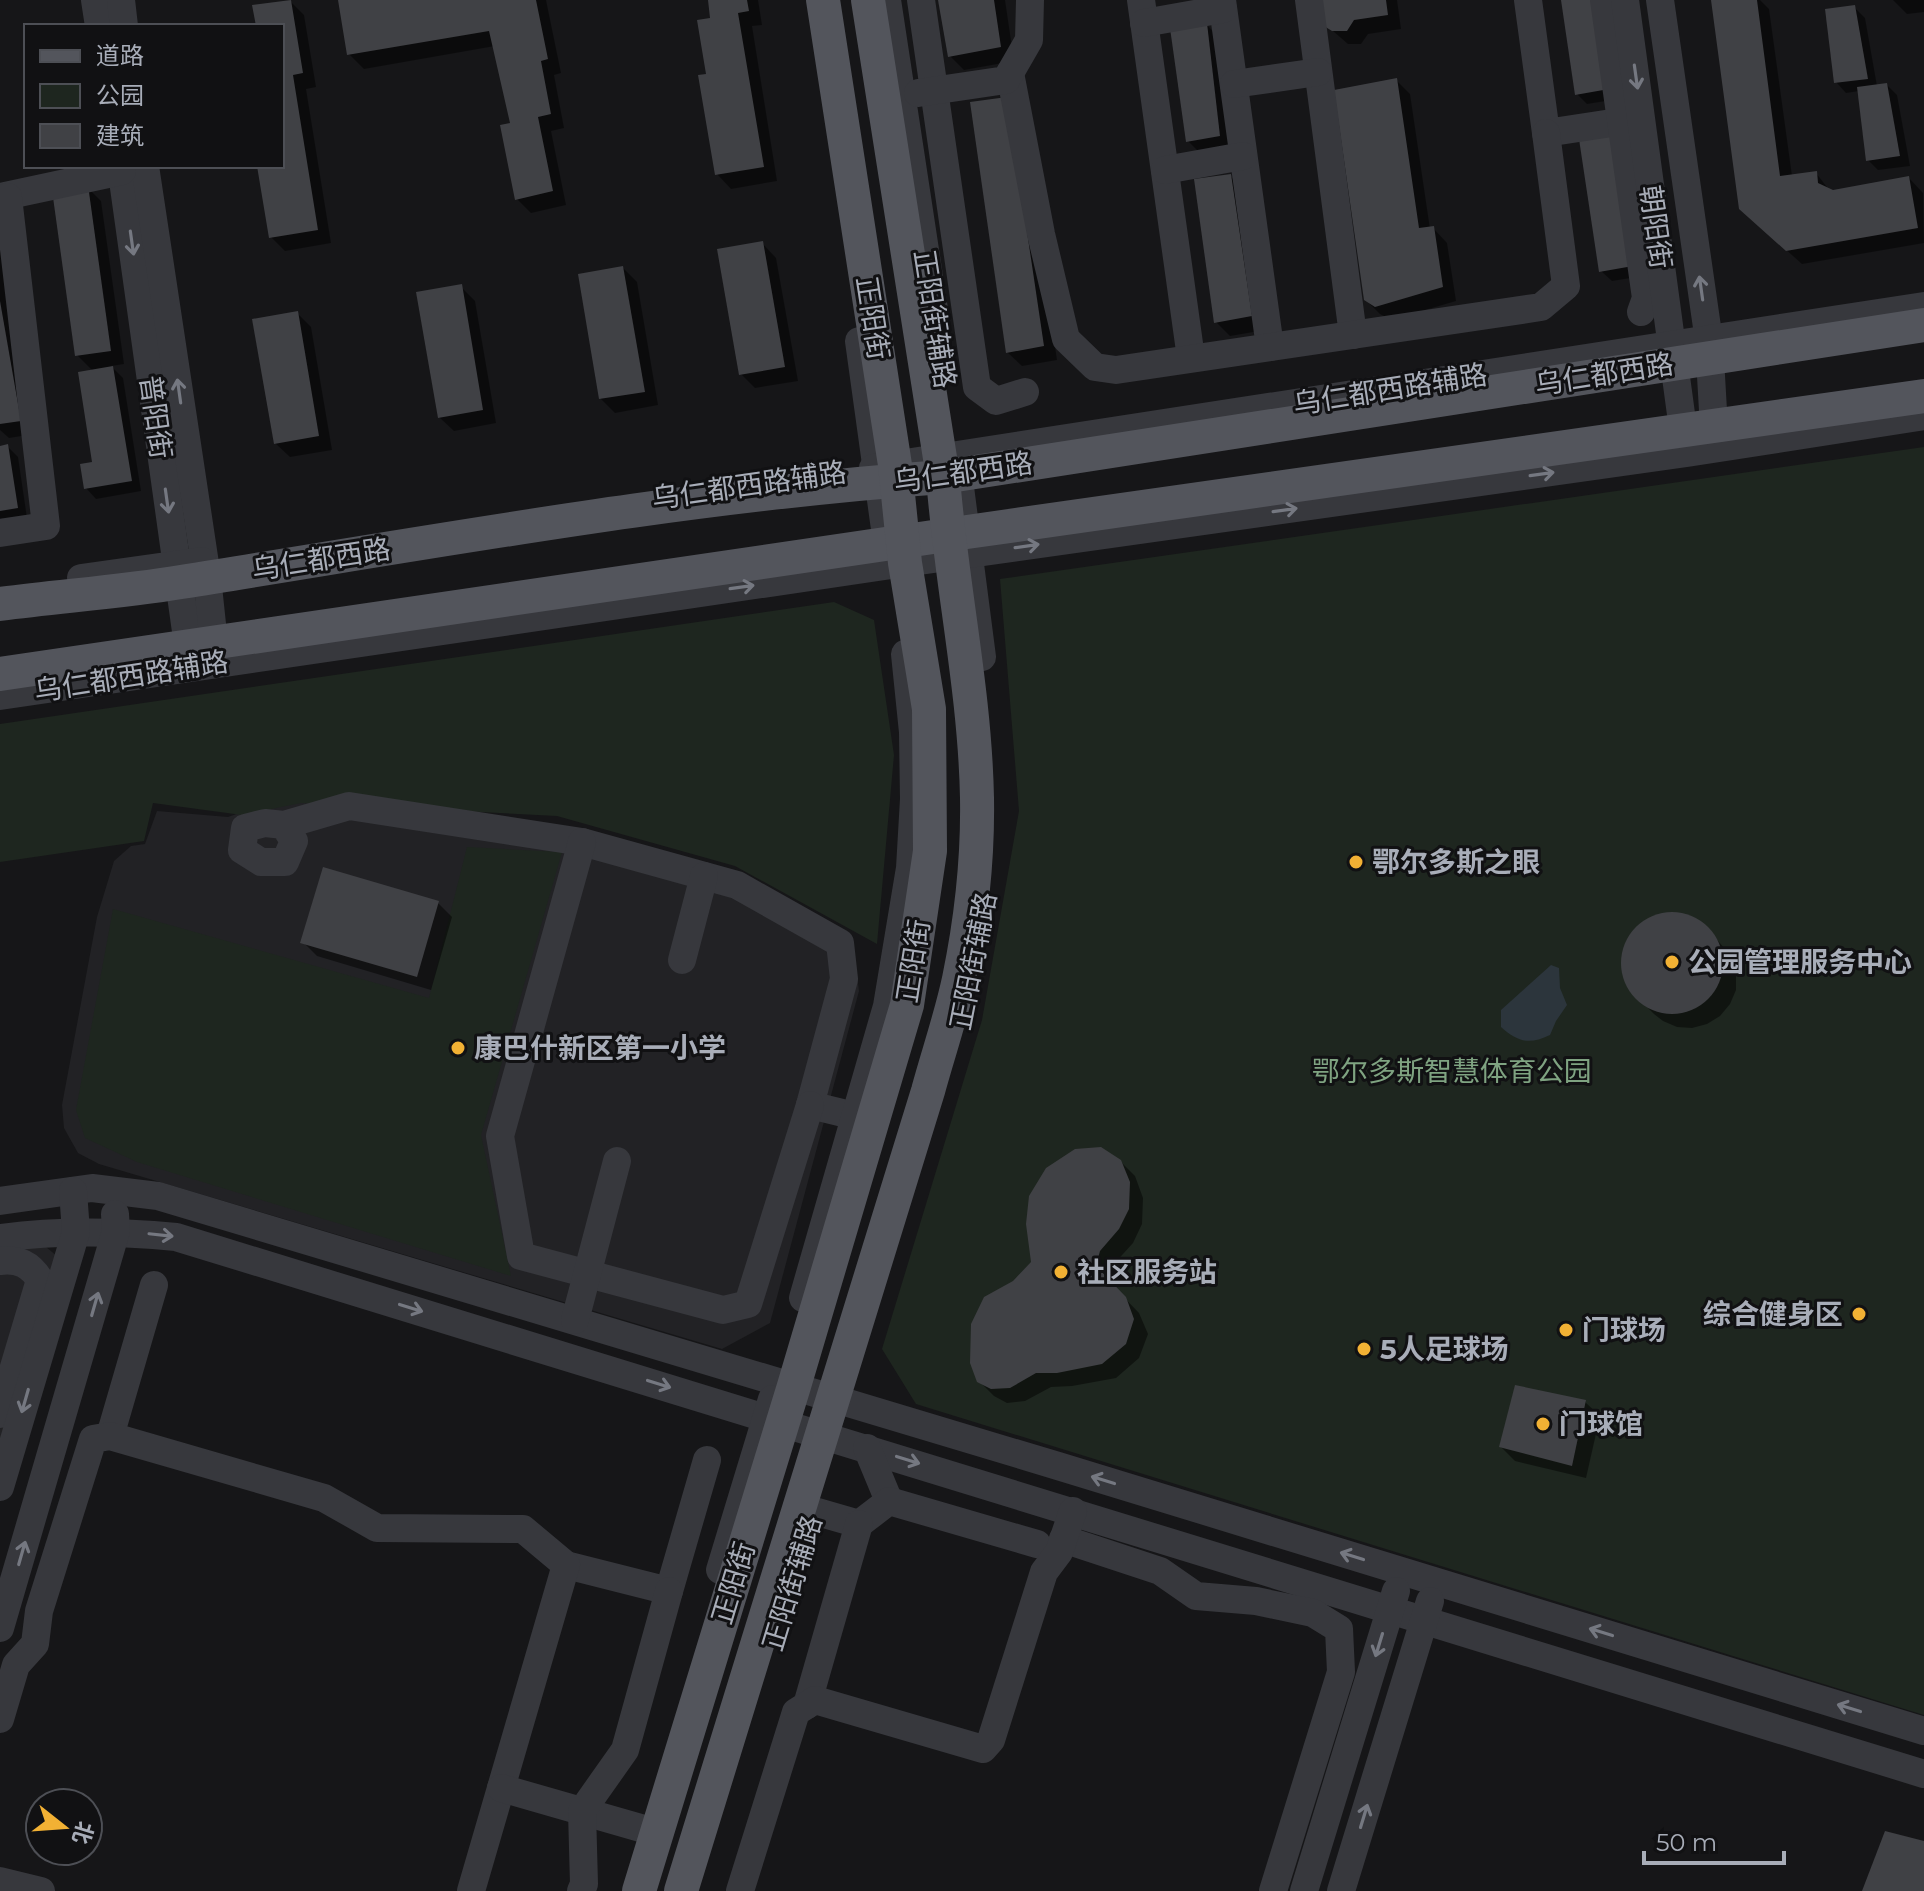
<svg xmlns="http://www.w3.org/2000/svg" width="1924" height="1891" font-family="Montserrat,'Noto Sans SC',sans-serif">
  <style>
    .built { fill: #222225 }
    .green { fill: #1e261f }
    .water { fill: #2c353c }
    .shadow { fill: #0007 }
    .building { fill: #404145 }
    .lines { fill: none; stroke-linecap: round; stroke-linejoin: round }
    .minor { stroke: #37383d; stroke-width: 28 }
    .major { stroke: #53555c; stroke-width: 34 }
    .oneway { stroke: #757881 }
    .poi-dot { fill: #f2b134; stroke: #111113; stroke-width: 3 }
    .labels { text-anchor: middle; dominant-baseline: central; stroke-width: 6; stroke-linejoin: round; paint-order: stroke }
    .street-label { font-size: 28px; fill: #a8adb8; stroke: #111113 }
    .poi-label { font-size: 28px; font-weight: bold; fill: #a8adb8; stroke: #111113; text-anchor: start }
    .park-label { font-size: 28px; fill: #7fa381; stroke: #111113 }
  </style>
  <rect width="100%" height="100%" fill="#161618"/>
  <!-- built -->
  <g class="built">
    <polygon points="322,799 622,843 853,945 859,991 770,1323 722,1349 99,1164 78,1153 64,1128 62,1105 97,917 114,861 131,846 145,844 157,811 228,817 256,807"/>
    <polygon points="40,1242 58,1257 0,1454 0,1247"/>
  </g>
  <!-- green -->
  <g class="green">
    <polygon points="1924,447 1924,1715 916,1404 882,1349 982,1020 1019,811 1000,579"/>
    <polygon points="834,602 874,620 894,755 877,944 735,866 557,816 301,803 242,815 153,803 144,841 0,862 0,724"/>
    <polygon points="467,847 562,852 481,1135 511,1276 137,1162 85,1138 76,1110 113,909 429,998"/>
  </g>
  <!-- water -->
  <path class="water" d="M1551 965 1559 968 1560 988 1567 1005 1556 1021 1550 1035C1529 1045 1518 1042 1501 1027V1010Z"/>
  <!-- shadow -->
  <g class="shadow">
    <polygon points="340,0 546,0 561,73 554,75 564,128 551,131 566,205 531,213 517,199 512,125 495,46 364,69 349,54"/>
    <polygon points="710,0 758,0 762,25 752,26 777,181 731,189 717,174 708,76 713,20"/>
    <polygon points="941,0 1005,0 1014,61 964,70 950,56"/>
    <polygon points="1322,0 1397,0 1401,29 1368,34 1361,44 1348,44 1326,25"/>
    <polygon points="1563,0 1618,99 1587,104 1577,94"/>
    <polygon points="1720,0 1760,0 1769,9 1792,176 1816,173 1830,191 1909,178 1923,193 1924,243 1802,264 1756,223"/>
    <polygon points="1893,0 1924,0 1924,12 1907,14"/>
    <polygon points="290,1 304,15 316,87 306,89 331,243 285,251 271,237 259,166 282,166 282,26 258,26"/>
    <polygon points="1854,7 1865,18 1877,86 1887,85 1897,95 1910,166 1878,170 1868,160 1859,91 1846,93 1836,82"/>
    <polygon points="1207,25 1217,36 1229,146 1198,151 1188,141"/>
    <polygon points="1396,80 1410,94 1430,229 1433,228 1447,243 1456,301 1391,320 1380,314 1365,299"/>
    <polygon points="1021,113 1057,360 1022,366 1007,352"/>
    <polygon points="1582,140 1643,276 1612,281 1601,271"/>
    <polygon points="1230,176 1244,190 1265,330 1230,336 1216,322"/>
    <polygon points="87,187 101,201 124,364 111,366 123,378 141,491 96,499 86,488 94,463 93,371 77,355"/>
    <polygon points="0,233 34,434 9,438 0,430"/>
    <polygon points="762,243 776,258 798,381 755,388 741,374"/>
    <polygon points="623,268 637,282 658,405 615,413 601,399"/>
    <polygon points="461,287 475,301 496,423 454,431 439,417"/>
    <polygon points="297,313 311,327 332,450 290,457 275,443"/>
    <polygon points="7,446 18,457 27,518 0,522 0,448"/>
    <polygon points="438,903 452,917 431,990 317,956 303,942"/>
    <polygon points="1675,914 1691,918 1706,927 1731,956 1736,973 1736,990 1730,1004 1720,1016 1707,1024 1692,1028 1677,1027 1663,1021 1654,1014 1636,996 1628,983 1624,968 1625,953 1631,937 1643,924 1658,916"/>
    <polygon points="1120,1161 1135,1176 1143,1198 1142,1224 1133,1243 1113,1265 1109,1282 1139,1313 1148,1334 1139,1358 1116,1378 1072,1386 1051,1387 1025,1401 1007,1403 994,1396 979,1381 1015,1283"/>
    <polygon points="1585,1402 1600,1416 1586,1478 1515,1461 1501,1447"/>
  </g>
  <!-- building -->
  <g class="building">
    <polygon points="291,0 303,73 293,75 318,230 269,238 257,166 282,166 282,26 256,26 252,5"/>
    <polygon points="338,0 536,0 548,59 541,61 551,114 538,117 553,191 515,200 500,125 510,123 489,31 347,55"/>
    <polygon points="708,0 747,0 749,11 738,13 764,167 715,175 698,75 706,74 697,20 710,18"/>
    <polygon points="938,0 994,0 1001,47 948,57"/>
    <polygon points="1320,0 1386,0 1388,15 1354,20 1347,31 1332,31 1324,26"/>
    <polygon points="1561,0 1594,0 1609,89 1575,95"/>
    <polygon points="1711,0 1757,0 1780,176 1817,171 1818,183 1833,190 1909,176 1918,228 1786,251 1739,209"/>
    <polygon points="1855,5 1868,79 1834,83 1825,9"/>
    <polygon points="1207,23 1220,136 1186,142 1170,28"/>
    <polygon points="1397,78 1419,228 1434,226 1443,287 1375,307 1364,300 1334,90"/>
    <polygon points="1887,83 1900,156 1866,161 1857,87"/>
    <polygon points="1007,97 1044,346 1006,353 970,102"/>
    <polygon points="1611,133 1633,266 1599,272 1579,139"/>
    <polygon points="1231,174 1252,316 1214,323 1194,179"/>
    <polygon points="88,185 111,351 75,356 52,190"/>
    <polygon points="763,241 785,367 739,375 717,249"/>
    <polygon points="623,266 645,392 599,399 578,274"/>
    <polygon points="462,284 483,410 438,418 416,292"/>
    <polygon points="0,301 21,421 0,424"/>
    <polygon points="298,311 319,436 274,444 252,319"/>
    <polygon points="113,366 132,481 84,489 80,464 92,462 78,372"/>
    <polygon points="8,444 18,508 0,511 0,446"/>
    <polygon points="323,867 439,901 417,977 300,943"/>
    <circle cx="1672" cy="963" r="51"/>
    <polygon points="1101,1147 1121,1160 1130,1182 1129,1209 1119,1229 1100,1251 1096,1266 1126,1297 1134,1319 1126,1344 1102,1364 1057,1373 1036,1373 1010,1388 991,1389 977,1382 970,1363 971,1324 984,1297 1013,1281 1031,1262 1026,1224 1029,1196 1046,1168 1075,1149"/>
    <polygon points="1515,1385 1586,1400 1572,1466 1499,1447"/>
    <polygon points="1885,1831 1924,1841 1924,1891 1862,1891"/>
  </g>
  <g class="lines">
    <!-- minor -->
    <g class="minor">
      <polyline points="95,0 99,26"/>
      <polyline points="121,0 124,26"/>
      <polyline points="887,0 935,316"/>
      <polyline points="921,0 977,387 996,401 1025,392"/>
      <polyline points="1141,0 1191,358"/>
      <polyline points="1222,0 1270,347"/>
      <polyline points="1309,0 1353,335"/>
      <polyline points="1528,0 1546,133 1638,119"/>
      <polyline points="1604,0 1646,298 1641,312"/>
      <polyline points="1625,0 1686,451"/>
      <polyline points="1660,0 1709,341 1714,428 1718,443"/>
      <polyline points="1144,23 1223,9"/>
      <polyline points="1010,73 1041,234 1066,339 1095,367 1116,370 1541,307 1566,286 1546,133"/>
      <polyline points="1234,84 1318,72"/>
      <polyline points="918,93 1006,80 1029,40 1030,0"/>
      <polyline points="121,166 191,667"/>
      <polyline points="145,166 207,577 216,662"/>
      <polyline points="1165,170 1243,156"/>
      <polyline points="0,197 122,171"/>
      <polyline points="859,341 890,565"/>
      <polyline points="957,464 982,657"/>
      <polyline points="873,468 1924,306"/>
      <polyline points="0,533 46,526 8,197"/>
      <polyline points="81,578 202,561"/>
      <polyline points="0,696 905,563 1687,453 1924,416"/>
      <polyline points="284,825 294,841 285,862 261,862 242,850 245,828 265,823 284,825 349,806 582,842 737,885 840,943 844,979 810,1105 855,1116"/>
      <polyline points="582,842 500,1136 521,1256 723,1310 748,1304 810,1105"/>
      <polyline points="682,960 704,876"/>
      <polyline points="0,1201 92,1188 158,1196 1058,1466 1924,1731"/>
      <path d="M0 1238C60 1230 116 1231 176 1237L1924 1774"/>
      <path d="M0 1261C19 1259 30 1264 40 1280L0 1414"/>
      <polyline points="803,1298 887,1006 910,868 914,799 913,732 905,654"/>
      <polyline points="575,1320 617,1161"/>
      <polyline points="110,1436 154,1285"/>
      <polyline points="867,1448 889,1501"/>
      <polyline points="0,1487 76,1232 73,1191"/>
      <polyline points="814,1511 859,1524 889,1501 1037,1544"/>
      <polyline points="1063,1539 1160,1571 1196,1596 1256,1601 1313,1613 1339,1629 1341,1672 1273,1891"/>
      <polyline points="566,1565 669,1591 707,1460"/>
      <polyline points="720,1570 772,1399"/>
      <polyline points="0,1628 116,1231 115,1214"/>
      <polyline points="807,1705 859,1524"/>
      <polyline points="0,1719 16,1665 35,1644 39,1611 93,1439 110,1436 324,1498 377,1528 523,1529 566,1565 471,1891"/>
      <polyline points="501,1788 644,1829"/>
      <polyline points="0,1881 41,1891"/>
      <polyline points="581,1891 584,1884 582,1811 625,1750 669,1591"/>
      <polyline points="740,1891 796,1712 815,1700 983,1749 991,1740 1044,1572 1059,1552 1073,1511"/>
      <polyline points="1304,1891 1396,1591"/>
      <polyline points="1341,1891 1430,1601"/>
    </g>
    <!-- major -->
    <g class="major">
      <path d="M0 604C60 596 121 592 181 582 434 542 687 495 943 477L1924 325"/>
      <polyline points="0,674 967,532 1924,396"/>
      <polyline points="639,1891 794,1386 907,1005 930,851 929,709 905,563 895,465 823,0"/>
      <path d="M681 1891 928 1091C938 1054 951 1017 959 979 971 921 978 858 977 798 975 690 951 584 943 477L868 0"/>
    </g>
  </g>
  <!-- one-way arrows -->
  <defs><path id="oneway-shaft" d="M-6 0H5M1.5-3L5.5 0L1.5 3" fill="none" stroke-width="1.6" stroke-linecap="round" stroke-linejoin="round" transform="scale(2)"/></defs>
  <g class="oneway">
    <use href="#oneway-shaft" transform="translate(1636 77) rotate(82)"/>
    <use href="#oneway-shaft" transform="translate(132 243) rotate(82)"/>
    <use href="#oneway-shaft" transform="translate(1701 288) rotate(-98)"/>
    <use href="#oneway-shaft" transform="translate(179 391) rotate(-98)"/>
    <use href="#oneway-shaft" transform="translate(1542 474) rotate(-8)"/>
    <use href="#oneway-shaft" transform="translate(167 501) rotate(82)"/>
    <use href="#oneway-shaft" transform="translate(1285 510) rotate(-8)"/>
    <use href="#oneway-shaft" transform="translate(1027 546) rotate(-8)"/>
    <use href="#oneway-shaft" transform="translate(742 587) rotate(-8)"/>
    <use href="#oneway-shaft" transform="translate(161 1235) rotate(6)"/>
    <use href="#oneway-shaft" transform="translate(95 1304) rotate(-74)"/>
    <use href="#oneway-shaft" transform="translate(411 1308) rotate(17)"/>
    <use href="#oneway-shaft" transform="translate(659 1384) rotate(17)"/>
    <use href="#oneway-shaft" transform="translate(25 1401) rotate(106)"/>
    <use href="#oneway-shaft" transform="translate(908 1460) rotate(17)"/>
    <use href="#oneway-shaft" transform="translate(1103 1480) rotate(-163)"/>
    <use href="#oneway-shaft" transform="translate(22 1553) rotate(-74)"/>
    <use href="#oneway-shaft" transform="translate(1352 1556) rotate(-163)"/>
    <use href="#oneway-shaft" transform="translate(1601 1632) rotate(-163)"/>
    <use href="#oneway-shaft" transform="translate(1379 1645) rotate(107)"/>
    <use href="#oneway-shaft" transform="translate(1849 1708) rotate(-163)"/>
    <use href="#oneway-shaft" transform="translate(1364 1816) rotate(-73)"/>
  </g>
  <!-- markers -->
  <g class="poi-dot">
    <circle cx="1356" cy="862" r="8"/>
    <circle cx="1672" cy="962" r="8"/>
    <circle cx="458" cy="1048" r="8"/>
    <circle cx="1061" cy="1272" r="8"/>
    <circle cx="1859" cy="1314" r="8"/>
    <circle cx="1566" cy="1330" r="8"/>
    <circle cx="1364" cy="1349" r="8"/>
    <circle cx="1543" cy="1424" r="8"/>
  </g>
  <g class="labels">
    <!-- street labels -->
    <g class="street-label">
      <text transform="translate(1656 227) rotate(82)">朝阳街</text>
      <text transform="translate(873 318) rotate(81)">正阳街</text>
      <text transform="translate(935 319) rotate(81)">正阳街辅路</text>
      <text transform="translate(1604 374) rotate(-9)">乌仁都西路</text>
      <text transform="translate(1390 389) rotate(-9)">乌仁都西路辅路</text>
      <text transform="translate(156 417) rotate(82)">普阳街</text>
      <text transform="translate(963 472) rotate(-8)">乌仁都西路</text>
      <text transform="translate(749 485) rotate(-8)">乌仁都西路辅路</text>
      <text transform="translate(321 559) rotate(-9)">乌仁都西路</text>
      <text transform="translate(131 676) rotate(-9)">乌仁都西路辅路</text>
      <text transform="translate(913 961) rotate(-81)">正阳街</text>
      <text transform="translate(973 961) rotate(-79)">正阳街辅路</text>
      <text transform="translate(733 1583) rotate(-73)">正阳街</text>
      <text transform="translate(792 1583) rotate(-73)">正阳街辅路</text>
    </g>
    <!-- poi labels -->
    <g class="poi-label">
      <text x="1372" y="862">鄂尔多斯之眼</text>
      <text x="1688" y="962">公园管理服务中心</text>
      <text x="474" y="1048">康巴什新区第一小学</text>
      <text x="1077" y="1272">社区服务站</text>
      <text x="1843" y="1314" text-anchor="end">综合健身区</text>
      <text x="1582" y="1330">门球场</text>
      <text x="1380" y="1349">5人足球场</text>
      <text x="1559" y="1424">门球馆</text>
    </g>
    <!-- park labels -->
    <g class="park-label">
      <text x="1452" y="1071">鄂尔多斯智慧体育公园</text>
    </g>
  </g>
  <!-- legend -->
  <rect x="24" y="24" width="260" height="144" fill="#111113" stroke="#4d4f55" stroke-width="2"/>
  <rect x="40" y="50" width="40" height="12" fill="#53555c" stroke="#4d4f55" stroke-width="2"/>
  <text x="96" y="64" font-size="24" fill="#a8adb8">道路</text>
  <rect x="40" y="84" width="40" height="24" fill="#1e261f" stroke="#4d4f55" stroke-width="2"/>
  <text x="96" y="104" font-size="24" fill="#a8adb8">公园</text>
  <rect x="40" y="124" width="40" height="24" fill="#404145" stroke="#4d4f55" stroke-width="2"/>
  <text x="96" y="144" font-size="24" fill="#a8adb8">建筑</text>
  <!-- north arrow -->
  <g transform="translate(64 1827) rotate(107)"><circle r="38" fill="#111113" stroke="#4d4f55" stroke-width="2"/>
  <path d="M0-6L14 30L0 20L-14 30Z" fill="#f2b134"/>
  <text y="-12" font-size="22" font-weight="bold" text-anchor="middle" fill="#a8adb8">北</text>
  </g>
  <!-- scale -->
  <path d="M1644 1851v12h140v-12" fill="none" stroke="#a8adb8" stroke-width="4"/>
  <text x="1656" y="1851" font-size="24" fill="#a8adb8" stroke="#111113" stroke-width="6" paint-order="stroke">50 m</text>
</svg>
